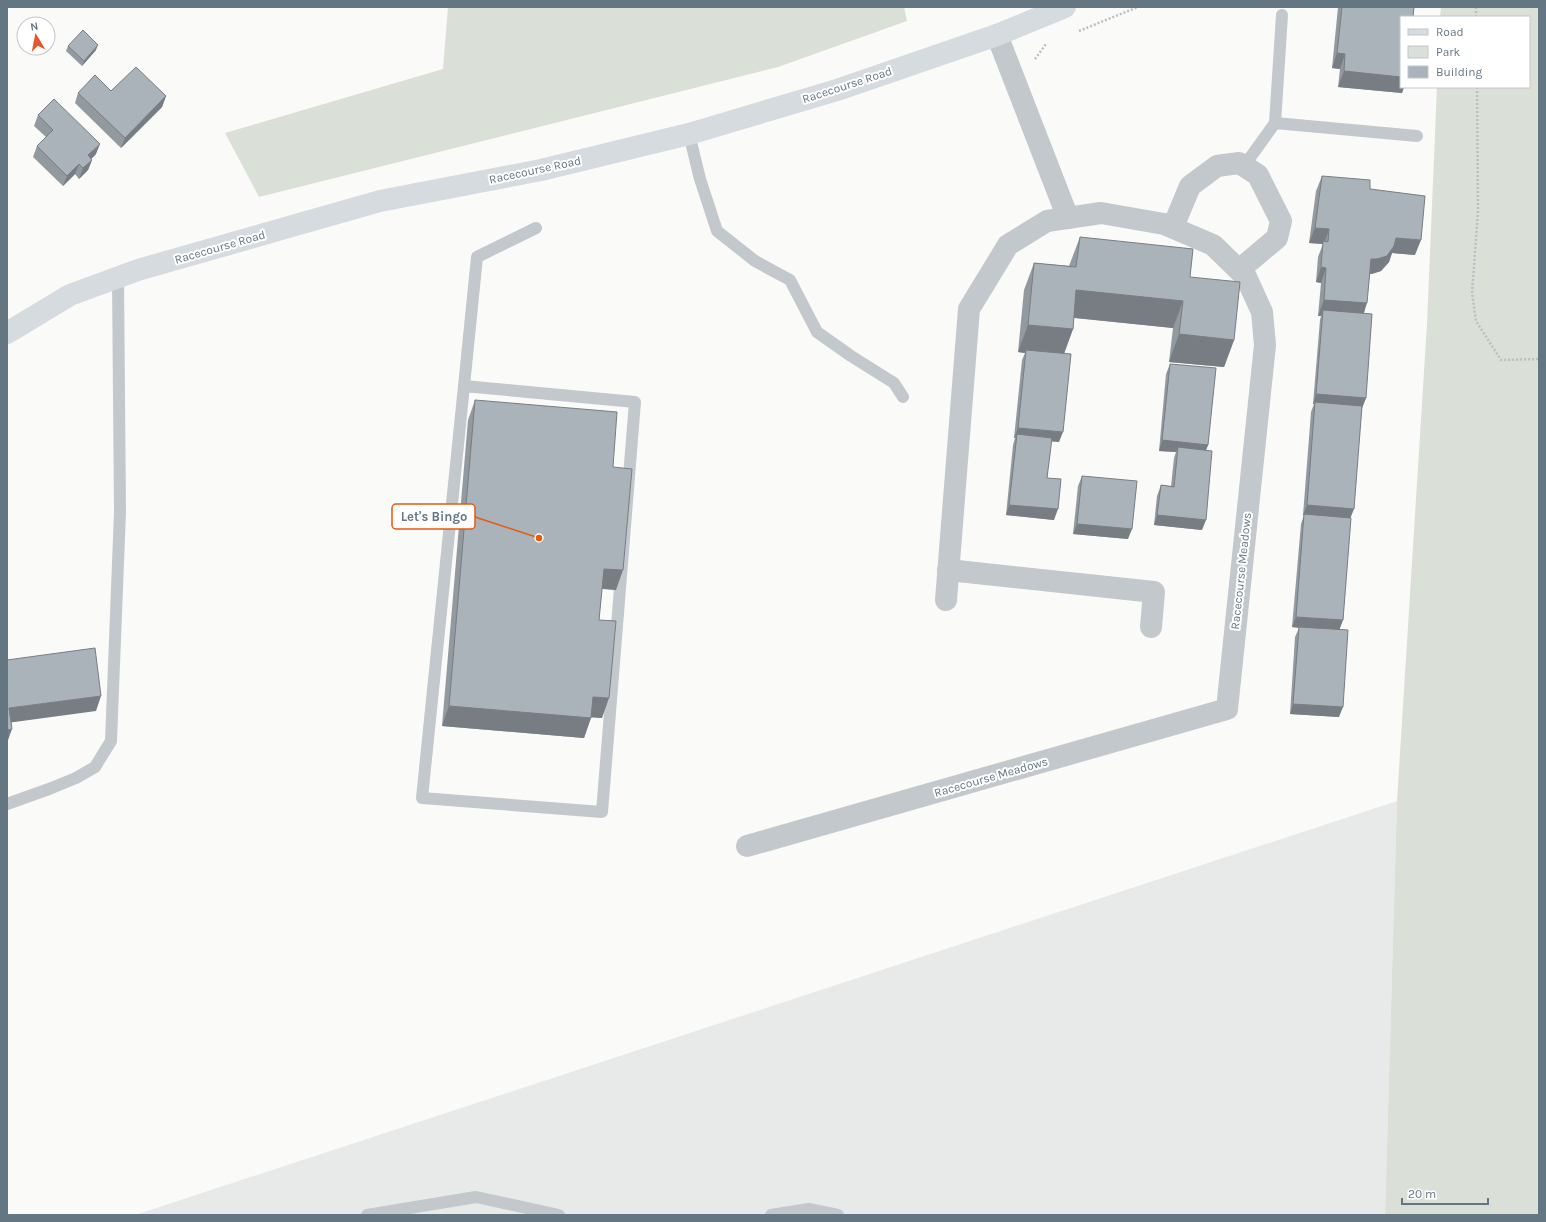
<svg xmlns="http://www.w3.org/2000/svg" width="1546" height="1222" font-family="Karla,sans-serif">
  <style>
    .built { fill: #e8e9e9 }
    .green { fill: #dadfd7 }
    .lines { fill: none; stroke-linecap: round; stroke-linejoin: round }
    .path { stroke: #bbbfc2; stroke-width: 2.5; stroke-dasharray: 2 2; stroke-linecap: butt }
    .lane { stroke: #c3c8cc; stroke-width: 12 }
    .street { stroke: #c3c8cc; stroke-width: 22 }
    .secondary { stroke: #d6dbdf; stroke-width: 22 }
    .wall { fill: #929a9f }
    .shaded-wall { fill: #777d82 }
    .building { fill: #aab3b9; stroke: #777d82 }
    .labels { text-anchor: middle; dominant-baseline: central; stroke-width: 4; stroke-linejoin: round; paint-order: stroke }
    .street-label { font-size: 12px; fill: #657683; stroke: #fff }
    .leader { fill: none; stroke: #e8590c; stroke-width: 1.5 }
    .callout-dot { fill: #e8590c; stroke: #fff; stroke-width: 1.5 }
    .callout { fill: #fff; stroke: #e8590c; stroke-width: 1.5 }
    .callout-label { font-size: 13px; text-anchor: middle; font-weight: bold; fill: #657683 }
  </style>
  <rect width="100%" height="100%" fill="#fafaf8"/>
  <!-- built -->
  <polygon class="built" points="1397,801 1385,1215 135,1215"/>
  <!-- green -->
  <g class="green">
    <polygon points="448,7 904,7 907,21 778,67 259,197 225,133 443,69"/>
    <polygon points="1441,7 1539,7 1539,1215 1385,1215 1397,801 1427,324 1437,87 1529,87 1529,17 1440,17"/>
  </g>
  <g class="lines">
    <!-- path -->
    <g class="path">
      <polyline points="1476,7 1476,17"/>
      <polyline points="1079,31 1138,7"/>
      <polyline points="1035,59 1046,44"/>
      <polyline points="1477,87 1478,211 1472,293 1476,321 1501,360 1539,359"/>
    </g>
    <!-- lane -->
    <g class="lane">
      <polyline points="1275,123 1282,15"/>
      <polyline points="689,134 700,179 717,231 755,261 790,280 817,332 851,356 894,383 903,397"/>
      <polyline points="1244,166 1275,123 1417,136"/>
      <polygon points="464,386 635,402 602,812 422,798"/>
      <polyline points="464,386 477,257 536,228"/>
      <polyline points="7,804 49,789 76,778 95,767 111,741 120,512 118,278"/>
      <polyline points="367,1215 476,1197 559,1215"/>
      <polyline points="771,1215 809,1209 838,1215"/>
    </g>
    <!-- street -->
    <g class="street">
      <polyline points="997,35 1068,218"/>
      <polyline points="1173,227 1190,186 1217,166 1239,163 1244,166 1258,175 1281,221 1277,238 1239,270"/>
      <polyline points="948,570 1154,592 1151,627"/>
      <polyline points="747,846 1227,709 1265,345 1262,312 1246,277 1213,245 1164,224 1101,213 1047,221 1008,245 969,309 946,600"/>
    </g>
    <!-- secondary -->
    <polyline class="secondary" points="7,333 70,295 138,270 380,201 541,170 689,134 837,90 997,35 1065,7"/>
  </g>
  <!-- wall -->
  <g class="wall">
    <polygon points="1338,7 1414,7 1401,87 1404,87 1402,93 1338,87 1340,69 1332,68"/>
    <polygon points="68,46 96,50 82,66 66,51"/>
    <polygon points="111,91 166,96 162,107 121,148 75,103 78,93"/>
    <polygon points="38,115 96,154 91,159 92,160 88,170 79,179 75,174 63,186 33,157 37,146 46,137 34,126"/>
    <polygon points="1322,176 1370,189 1415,255 1392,253 1389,262 1381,271 1370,274 1364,313 1366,398 1362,408 1350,518 1343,620 1339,629 1339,717 1290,714 1295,637 1299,628 1292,627 1301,524 1304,515 1303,515 1311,412 1314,404 1313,404 1320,320 1321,316 1318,316 1321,283 1316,282 1318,257 1323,244 1309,243 1316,191"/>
    <polygon points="1080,237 1190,277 1234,340 1224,367 1169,362 1173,328 1074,318 1073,329 1064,354 1059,442 1051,441 1047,478 1054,520 1006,515 1013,445 1015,438 1014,438 1022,360 1025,353 1018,352 1024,290 1034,263 1069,266"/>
    <polygon points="1170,364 1208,445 1206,450 1202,530 1154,525 1157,496 1161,485 1171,486 1174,458 1176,452 1159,451 1166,374"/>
    <polygon points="475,400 613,467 616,590 602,589 599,620 602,718 591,717 584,738 442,726 468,420"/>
    <polygon points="1082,476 1128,539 1073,534 1078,486"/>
  </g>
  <!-- shaded-wall -->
  <g class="shaded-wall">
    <polygon points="98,45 96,50 82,66 84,61"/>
    <polygon points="1337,53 1345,54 1340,69 1332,68"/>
    <polygon points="1344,71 1401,77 1401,87 1404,87 1402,93 1338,87"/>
    <polygon points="166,96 162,107 121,148 125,138"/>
    <polygon points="100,144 96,154 84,166 88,155"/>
    <polygon points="92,160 88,170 79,179 83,168"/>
    <polygon points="79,164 75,174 63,186 67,176"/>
    <polygon points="1315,228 1329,229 1324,244 1323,241 1323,244 1309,243"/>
    <polygon points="1396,238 1421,240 1415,255 1392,253 1389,262 1381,271 1372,274 1366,274 1371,259"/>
    <polygon points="1321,267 1326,268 1321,283 1316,282"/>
    <polygon points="1076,290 1183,301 1173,328 1067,317"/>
    <polygon points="1324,300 1367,303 1362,319 1323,310 1321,316 1318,316"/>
    <polygon points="1028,325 1073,329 1063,356 1026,350 1025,353 1018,352"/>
    <polygon points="1179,334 1234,340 1224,367 1169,362"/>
    <polygon points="1316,394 1366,398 1362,408 1315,402 1314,404 1313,404"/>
    <polygon points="1018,428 1063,432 1059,442 1016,438 1017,434 1015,438 1014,438"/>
    <polygon points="1162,440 1208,445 1204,455 1178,447 1176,452 1159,451"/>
    <polygon points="1009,505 1058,509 1054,520 1006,515"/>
    <polygon points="1307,505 1354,509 1350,519 1303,515"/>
    <polygon points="1157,515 1206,520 1202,530 1154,525"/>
    <polygon points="1077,524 1132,529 1128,539 1073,534"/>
    <polygon points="604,569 623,570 616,590 597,588"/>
    <polygon points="1296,617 1343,620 1339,631 1292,627"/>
    <polygon points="101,696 96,711 7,723 9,708"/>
    <polygon points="593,697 609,698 602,718 586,717"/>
    <polygon points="1293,704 1343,707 1339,717 1290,714"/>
    <polygon points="449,706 591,718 584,738 442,726"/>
    <polygon points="12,729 7,743 7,730"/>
  </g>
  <!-- building -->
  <g class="building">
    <polygon points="1342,7 1414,7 1413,17 1401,17 1401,77 1344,71 1345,54 1337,53"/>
    <polygon points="83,30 98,45 84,61 68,46"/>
    <polygon points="136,67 166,96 125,138 78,93 95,75 111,91"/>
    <polygon points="54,99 100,144 88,155 92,160 83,168 79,164 67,176 37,146 53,130 38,115"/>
    <polygon points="1322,176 1370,180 1370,189 1425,196 1421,240 1396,238 1394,246 1387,256 1377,259 1371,259 1367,303 1324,300 1326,268 1321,267 1323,241 1328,242 1329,229 1315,228"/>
    <polygon points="1080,237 1193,249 1190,277 1240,282 1234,340 1179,334 1183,301 1076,290 1073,329 1028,325 1034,263 1076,267"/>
    <polygon points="1323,310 1372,314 1366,398 1316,394"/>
    <polygon points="1026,350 1071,354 1063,432 1018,428"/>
    <polygon points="1170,364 1216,368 1208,445 1162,440"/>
    <polygon points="475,400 617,412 613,467 632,469 623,570 604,569 599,620 616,621 609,698 593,697 591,718 449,706"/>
    <polygon points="1315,402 1362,406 1354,509 1307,505"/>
    <polygon points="1017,434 1052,438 1047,478 1061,479 1058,509 1009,505"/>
    <polygon points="1178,447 1212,451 1206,520 1157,515 1161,485 1174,487"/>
    <polygon points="1082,476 1137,481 1132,529 1077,524"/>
    <polygon points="1304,514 1351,518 1343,620 1296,617"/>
    <polygon points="1299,627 1348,630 1343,707 1293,704"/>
    <polygon points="95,648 101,696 9,708 12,729 7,730 7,660"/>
  </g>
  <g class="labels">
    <!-- street labels -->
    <g class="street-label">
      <text transform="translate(847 85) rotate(-18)">Racecourse Road</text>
      <text transform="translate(535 170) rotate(-12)">Racecourse Road</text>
      <text transform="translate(220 247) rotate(-16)">Racecourse Road</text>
      <text transform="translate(1241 571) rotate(-84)">Racecourse Meadows</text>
      <text transform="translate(991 777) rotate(-16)">Racecourse Meadows</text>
    </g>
  </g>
  <!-- callouts -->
  <path class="leader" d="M539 538L475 517"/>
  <circle class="callout-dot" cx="539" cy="538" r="4"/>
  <rect class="callout" x="392" y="504" width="83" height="25" rx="4"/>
  <g class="callout-label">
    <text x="434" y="521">Let's Bingo</text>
  </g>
  <!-- border -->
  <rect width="1546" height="1222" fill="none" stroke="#657683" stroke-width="16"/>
  <!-- legend -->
  <rect x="1400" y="16" width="130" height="72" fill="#ffffff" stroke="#c1c8cd"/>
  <rect x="1408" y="29" width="20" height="6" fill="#d6dbdf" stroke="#c1c8cd"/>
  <text x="1436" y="36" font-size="12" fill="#657683">Road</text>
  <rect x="1408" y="46" width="20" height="12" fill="#dadfd7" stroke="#c1c8cd"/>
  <text x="1436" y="56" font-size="12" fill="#657683">Park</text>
  <rect x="1408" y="66" width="20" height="12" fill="#aab3b9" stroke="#c1c8cd"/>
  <text x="1436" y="76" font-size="12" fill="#657683">Building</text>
  <!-- north arrow -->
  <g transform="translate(36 36) rotate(350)"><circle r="19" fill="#ffffff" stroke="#c1c8cd"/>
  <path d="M0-3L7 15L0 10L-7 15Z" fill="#e4572e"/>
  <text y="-6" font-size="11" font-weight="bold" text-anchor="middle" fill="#657683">N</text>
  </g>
  <!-- scale -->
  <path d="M1402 1198v6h86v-6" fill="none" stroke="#657683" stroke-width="2"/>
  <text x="1408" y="1198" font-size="12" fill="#657683" stroke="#ffffff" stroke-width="3" paint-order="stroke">20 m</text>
</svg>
